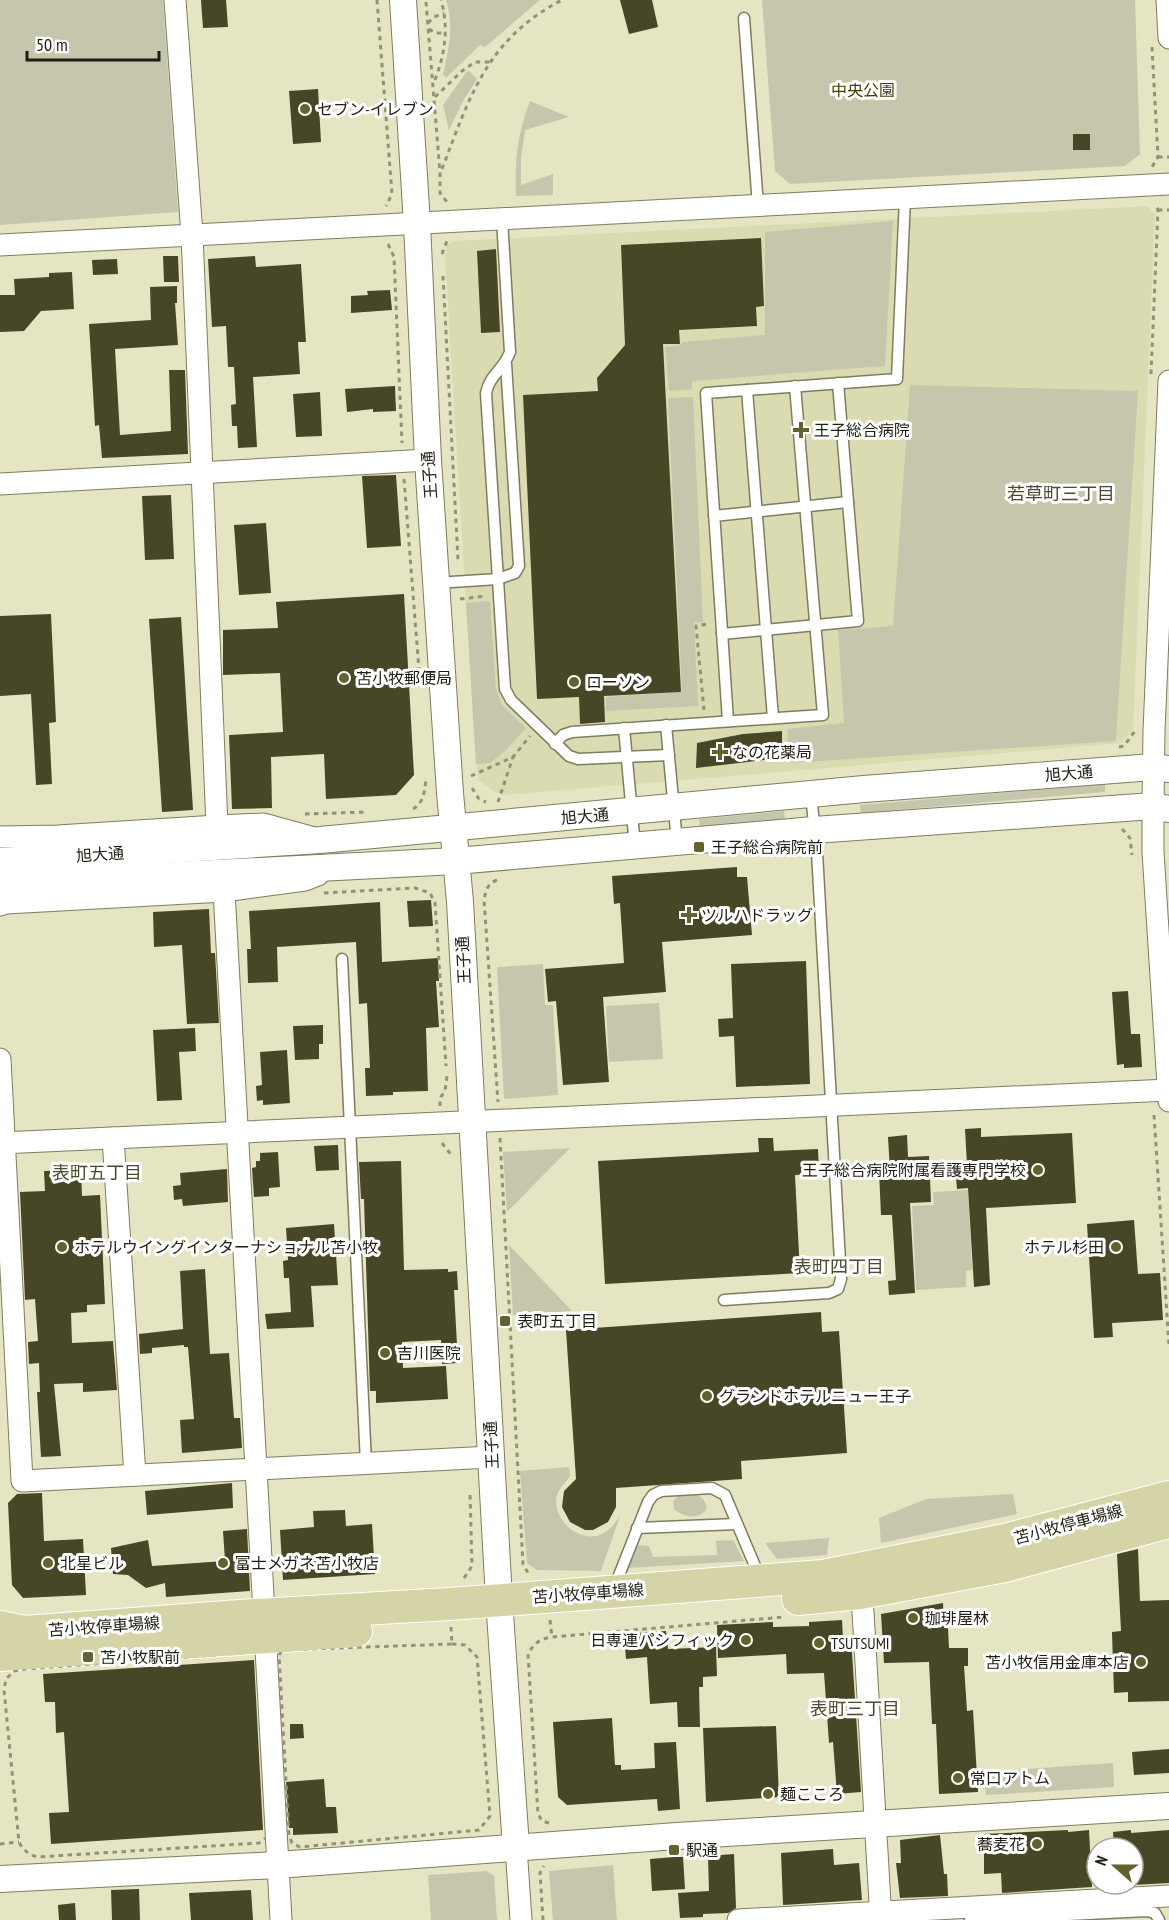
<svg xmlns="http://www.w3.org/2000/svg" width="1169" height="1920" font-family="'PT Sans Narrow','Noto Sans JP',sans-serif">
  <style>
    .built { fill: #dbdbb2 }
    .green { fill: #c6c6ad }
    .building { fill: #474627 }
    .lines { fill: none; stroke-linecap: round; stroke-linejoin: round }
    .service-casing { stroke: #7e7e5f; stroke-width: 13 }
    .minor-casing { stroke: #7e7e5f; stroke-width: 23 }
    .tertiary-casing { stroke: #7e7e5f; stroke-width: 28 }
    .primary-casing { stroke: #fff; stroke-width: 34 }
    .path { stroke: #929279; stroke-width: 3; stroke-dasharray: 4.5 4.5; stroke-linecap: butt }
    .service { stroke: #fff; stroke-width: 10 }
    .minor { stroke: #fff; stroke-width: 21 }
    .tertiary { stroke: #fff; stroke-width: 26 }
    .primary { stroke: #d5d4a7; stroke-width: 32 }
    .poi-dot { fill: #63612e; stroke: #fff; stroke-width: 2 }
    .labels { text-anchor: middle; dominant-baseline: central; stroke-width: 6; stroke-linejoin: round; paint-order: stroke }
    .park-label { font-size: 16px; fill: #423f00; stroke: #fff }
    .poi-label { font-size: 16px; fill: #1d1d11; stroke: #fff; text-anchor: start }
    .street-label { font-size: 16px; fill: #1d1d11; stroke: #fff }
    .neighbourhood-label { font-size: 18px; fill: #4b4b2e; stroke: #fff }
  </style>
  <rect width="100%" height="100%" fill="#e5e5c3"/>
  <!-- built -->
  <polygon class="built" points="1148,206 1155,215 1133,730 1122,743 506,795 495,792 479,780 476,764 466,603 445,257 447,246 454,241"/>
  <!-- green -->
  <g class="green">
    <polygon points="0,0 163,0 178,212 0,225"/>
    <path d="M446 0H540L485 47 480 45 446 78 443 74C449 50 454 25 446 0Z"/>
    <polygon points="762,0 1135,0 1140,154 1125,166 790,184 775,171"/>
    <polygon points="468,70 477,79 463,101 449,130 443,105"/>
    <path d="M530 101 569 117 525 130 521 158V185L553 174V195L516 196C515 158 517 136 530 101Z"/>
    <polygon points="893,221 885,366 692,381 692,389 669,391 665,347 681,345 682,342 765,335 765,232"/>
    <polygon points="910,385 1138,391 1116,741 790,763 787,729 844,723 838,630 893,626"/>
    <polygon points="693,397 703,622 694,623 698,706 606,711 606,697 682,692 668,398"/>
    <polygon points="490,601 496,689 502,705 526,728 504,752 490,763 476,764 466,603"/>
    <polygon points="1105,784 1105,792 861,813 860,805"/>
    <polygon points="784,811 785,821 700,828 699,819"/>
    <polygon points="543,964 545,1005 553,1005 558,1095 504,1099 497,967"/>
    <polygon points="659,1003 663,1059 609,1062 606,1006"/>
    <polygon points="570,1148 507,1212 503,1152"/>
    <polygon points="968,1190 972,1270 966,1271 966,1287 916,1290 912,1206 934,1205 933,1192"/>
    <polygon points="509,1245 572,1311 513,1315"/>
    <path d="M569 1467 570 1476C566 1482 559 1488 557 1495 551 1520 581 1546 604 1533 611 1529 616 1522 620 1516L601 1571 537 1570 527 1563 520 1471Z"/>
    <path d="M691 1493C701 1496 705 1498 707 1509 698 1520 685 1518 674 1509L673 1501 679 1495Z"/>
    <polygon points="1013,1494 1017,1514 881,1543 879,1518 926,1499"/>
    <polygon points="829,1538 827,1555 777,1559 765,1543"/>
    <polygon points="733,1540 744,1561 629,1568 636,1545 649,1546 653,1557 717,1555 716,1541"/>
    <polygon points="1113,1763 1114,1787 986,1795 984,1772"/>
    <polygon points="613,1865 617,1920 553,1920 549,1871"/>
    <polygon points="487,1871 494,1876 497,1920 431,1920 428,1875"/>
  </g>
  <!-- building -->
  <g class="building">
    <polygon points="201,0 226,0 228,27 203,28"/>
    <polygon points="620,0 652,0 658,27 629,34"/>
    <polygon points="318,89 321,142 293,144 289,91"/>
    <rect x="1073" y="134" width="17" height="16"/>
    <polygon points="761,238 764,306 756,307 757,326 679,330 680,344 663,344 681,692 604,696 605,722 580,724 579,697 537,699 523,395 598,391 597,378 625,345 621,245"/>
    <polygon points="496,249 500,332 481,333 477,251"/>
    <polygon points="163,256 178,256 179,282 164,282"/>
    <polygon points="255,256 256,267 301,264 306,342 298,342 300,374 253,377 257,447 238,448 237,426 232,426 231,405 236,404 234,367 228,367 226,326 212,327 208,259"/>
    <polygon points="117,259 118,274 93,275 92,260"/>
    <polygon points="72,272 74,309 41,311 24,331 0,332 0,295 15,295 14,279 49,277 49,273"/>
    <polygon points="177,286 177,303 175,303 178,345 115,349 120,435 171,431 169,370 185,370 188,454 102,458 99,425 95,426 89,324 151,320 150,287"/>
    <polygon points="390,290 392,310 351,313 351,296 368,295 367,291"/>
    <polygon points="395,386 396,411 373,412 373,409 347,412 345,389"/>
    <polygon points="320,392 322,436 296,437 293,394"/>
    <polygon points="396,475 401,546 367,548 362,476"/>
    <polygon points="171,495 174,559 145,560 142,496"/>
    <polygon points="266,523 271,593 239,595 234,525"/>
    <polygon points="404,594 414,775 396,795 326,799 324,754 271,757 272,808 232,809 229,735 283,732 280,673 223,675 223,630 278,628 276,602"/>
    <polygon points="51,614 56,722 49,723 52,784 36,785 31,694 0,696 0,616"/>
    <polygon points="181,617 193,810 162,812 149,619"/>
    <polygon points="782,731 782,758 696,768 697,743 743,734"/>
    <polygon points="737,867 737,877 747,877 752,935 662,942 666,992 603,997 609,1082 563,1085 556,1001 548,1002 545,969 624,963 620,903 614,904 612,876"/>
    <polygon points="431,900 433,926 409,927 407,901"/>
    <polygon points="380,902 382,962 438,958 439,981 436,981 439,1027 426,1028 428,1091 393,1092 393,1095 366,1096 365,1068 370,1068 367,1003 359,1004 356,942 277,947 278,982 248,983 247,949 251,949 249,911"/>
    <polygon points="209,909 211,953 215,953 219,1023 187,1024 182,945 154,947 153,912"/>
    <polygon points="806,961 810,1084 736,1087 734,1036 719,1037 718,1019 733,1018 731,964"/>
    <polygon points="1128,991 1131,1034 1140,1034 1142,1067 1124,1068 1124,1064 1117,1065 1112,992"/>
    <polygon points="323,1025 323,1044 319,1044 319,1059 295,1060 293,1026"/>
    <polygon points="195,1028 196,1051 179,1052 182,1100 157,1101 153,1030"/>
    <polygon points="287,1050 290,1103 263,1105 263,1100 257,1101 256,1086 262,1085 260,1052"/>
    <polygon points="981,1128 981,1137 1072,1133 1076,1203 986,1208 990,1285 974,1287 968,1188 957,1189 955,1166 967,1165 965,1129"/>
    <polygon points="907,1135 908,1157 929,1156 931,1202 910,1203 915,1293 889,1295 888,1281 896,1280 892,1215 881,1215 879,1171 890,1171 888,1137"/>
    <polygon points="758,1138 773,1138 774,1151 818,1149 819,1174 795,1175 800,1273 605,1284 598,1161 759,1152"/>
    <polygon points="338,1145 339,1170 316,1171 314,1146"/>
    <polygon points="278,1152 280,1187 269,1188 269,1196 254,1197 252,1168 256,1167 256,1161 260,1161 260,1153"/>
    <polygon points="401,1161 404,1270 448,1269 448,1272 457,1271 458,1290 454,1290 458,1363 442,1364 441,1340 402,1342 403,1368 446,1366 448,1399 376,1403 376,1391 370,1391 364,1199 361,1199 359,1162"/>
    <polygon points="227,1169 228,1202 183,1206 182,1199 174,1200 173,1186 181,1185 180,1173"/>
    <polygon points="81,1170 82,1196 100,1195 105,1304 87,1305 87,1312 71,1313 72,1343 113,1341 117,1390 83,1392 83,1383 54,1384 61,1456 41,1457 37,1392 40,1392 39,1363 29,1364 28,1342 38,1341 35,1299 25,1300 20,1192 45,1191 44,1171"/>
    <polygon points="1134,1220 1138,1274 1160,1273 1163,1320 1112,1323 1113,1337 1094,1338 1087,1224"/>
    <polygon points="334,1224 338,1285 311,1286 314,1327 267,1329 265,1314 291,1312 289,1278 284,1278 283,1261 288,1260 286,1228"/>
    <polygon points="205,1269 210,1354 229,1353 234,1418 240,1418 242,1448 182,1453 180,1420 194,1419 188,1347 184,1347 184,1345 152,1348 152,1353 140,1354 139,1334 183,1329 180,1271"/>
    <polygon points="821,1312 822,1332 839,1331 847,1453 741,1461 742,1479 616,1488 616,1507 608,1522 593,1530 585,1530 570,1522 562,1507 564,1491 576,1479 566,1330"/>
    <polygon points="232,1483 233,1508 147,1515 145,1491"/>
    <polygon points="42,1493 44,1541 83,1539 86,1595 23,1598 12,1585 8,1503 17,1494"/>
    <polygon points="345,1510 346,1526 372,1524 375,1574 283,1580 280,1530 314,1527 313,1511"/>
    <polygon points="247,1529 250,1591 166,1597 165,1583 146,1588 128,1575 113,1574 111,1548 148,1540 152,1566 225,1561 223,1531"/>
    <polygon points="1138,1549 1140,1601 1169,1600 1169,1701 1128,1702 1128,1692 1114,1693 1112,1632 1121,1631 1117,1554"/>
    <polygon points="943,1603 944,1628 948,1628 949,1648 968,1648 968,1666 964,1666 967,1711 973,1710 978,1792 939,1794 936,1724 932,1724 929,1662 884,1663 881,1614"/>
    <polygon points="842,1620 843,1638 851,1637 861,1792 837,1794 833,1742 829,1743 824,1673 787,1674 786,1654 718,1658 717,1625 773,1622 773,1627 809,1626 809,1622"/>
    <polygon points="666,1631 668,1649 716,1647 717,1676 703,1677 703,1687 699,1687 700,1727 678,1727 677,1702 650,1704 647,1657 626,1659 624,1634"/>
    <polygon points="254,1660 263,1830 51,1844 49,1813 69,1812 64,1732 56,1733 55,1702 45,1702 43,1674"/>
    <polygon points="612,1718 615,1765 621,1765 621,1770 655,1768 654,1743 676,1742 680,1809 658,1811 657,1799 567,1805 558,1797 553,1722"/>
    <polygon points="290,1724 303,1724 304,1738 290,1739"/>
    <polygon points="776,1726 779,1797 706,1802 703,1728"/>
    <polygon points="1169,1749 1169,1773 1134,1775 1132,1752"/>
    <polygon points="324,1779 326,1807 336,1807 338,1833 293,1835 293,1828 289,1828 286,1782"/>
    <polygon points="1068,1830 1068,1832 1089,1830 1092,1887 1002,1893 1001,1873 984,1874 984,1834"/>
    <polygon points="1131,1830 1131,1833 1169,1830 1169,1883 1133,1885 1133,1848 1114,1848 1113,1832"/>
    <polygon points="940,1835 944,1874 947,1874 948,1896 900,1898 896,1863 901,1863 900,1840"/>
    <polygon points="833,1849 834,1865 859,1863 862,1900 783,1905 781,1853"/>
    <polygon points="734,1854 736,1908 728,1913 703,1914 703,1917 680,1918 678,1893 709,1891 708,1856"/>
    <polygon points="674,1857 683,1857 685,1889 652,1891 650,1859"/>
    <polygon points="139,1889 140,1920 112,1920 111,1890"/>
    <polygon points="251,1890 253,1920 191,1920 189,1893"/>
    <polygon points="75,1903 76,1920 59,1920 58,1905"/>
  </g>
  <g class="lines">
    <!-- service casing -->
    <g class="service-casing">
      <g id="service">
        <polyline points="744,18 758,206"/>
        <path d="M502 219 510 352C503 371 490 374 486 393L505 689 511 700 569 756 578 759 669 755"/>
        <polyline points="747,390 773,718"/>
        <polyline points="714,516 848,502"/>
        <polyline points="436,583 498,579 515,573 519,566 506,364"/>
        <polyline points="722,634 858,621 838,383"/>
        <polyline points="728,721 706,393 897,379 905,198"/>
        <polyline points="666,725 677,842"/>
        <polyline points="624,728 635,846"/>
        <polyline points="555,744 563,735 572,732 823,715 795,386"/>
        <polyline points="342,959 366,1463"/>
        <polyline points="724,1300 829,1293 838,1289 841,1279 817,852 811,795"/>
        <polyline points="637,1528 737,1524"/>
        <polyline points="614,1588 648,1502 653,1495 661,1491 712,1488 725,1495 755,1566 762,1577"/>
        <polyline points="970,1920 1147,1911 1155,1913 1159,1920"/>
      </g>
    </g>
    <!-- minor casing -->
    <g class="minor-casing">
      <g id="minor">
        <polyline points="175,0 192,235 217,826 264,824 311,837"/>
        <polyline points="1167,0 1169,38"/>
        <polyline points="0,245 1169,184"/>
        <polyline points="1169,381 1154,731 1153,806 1153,852 1169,1101"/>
        <polyline points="0,484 428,460"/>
        <polyline points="0,837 58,836 217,826"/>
        <polyline points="224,891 281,1920"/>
        <polyline points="0,905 6,903 224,891 305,880 318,875"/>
        <polyline points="0,1059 22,1481 491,1457"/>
        <polyline points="113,1138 135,1475"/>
        <polyline points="0,1143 1169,1090"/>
        <polyline points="859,1579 863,1612 881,1920"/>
        <polyline points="516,1847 521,1920"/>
        <polyline points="738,1920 1169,1896"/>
      </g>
    </g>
    <!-- tertiary casing -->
    <g class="tertiary-casing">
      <g id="tertiary">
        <polyline points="403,0 417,224 428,460 450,793 460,902 499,1599 516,1847"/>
        <polyline points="0,861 320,840 864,789 1153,767 1169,769"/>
        <polyline points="0,884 456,861 814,830 1153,806 1169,809"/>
        <polyline points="0,1879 277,1865 677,1836 1169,1806"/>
      </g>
    </g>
    <!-- primary casing -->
    <g class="primary-casing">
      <g id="primary">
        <polyline points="798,1599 860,1593 1005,1566 1169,1522"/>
        <polyline points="0,1627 24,1632 240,1616 449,1604 823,1576 1005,1540 1169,1497"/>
        <polyline points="0,1655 356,1631"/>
      </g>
    </g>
    <!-- path -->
    <g class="path">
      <polyline points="377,0 392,194 386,206"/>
      <polyline points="426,2 440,173 440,193 447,202"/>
      <polyline points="428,23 434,17 444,13"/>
      <polyline points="429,29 435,33 446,33"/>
      <polyline points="1152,47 1158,157 1152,167"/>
      <path d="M435 80C445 53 449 28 441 0"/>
      <polyline points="435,97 462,71 475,62 490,62"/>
      <polyline points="1158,157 1169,157"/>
      <path d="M442 169C470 96 487 39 562 0"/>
      <polyline points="1158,210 1169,210"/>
      <polyline points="388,244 394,257 402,443"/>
      <polyline points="442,254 447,241"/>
      <polyline points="443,276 458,560"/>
      <polyline points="1151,374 1158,210 1156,204"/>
      <polyline points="404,479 419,670"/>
      <polyline points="460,599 486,596"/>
      <polyline points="704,710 696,626 707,624"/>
      <polyline points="1119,747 1124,746 1135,731"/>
      <polyline points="471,776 513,757 530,736"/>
      <polyline points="472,788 479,799 486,802"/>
      <polyline points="498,802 513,757"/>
      <path d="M413 809C424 803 425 790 426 778"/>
      <polyline points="305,814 368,812"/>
      <polyline points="1122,829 1130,838 1132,855"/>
      <path d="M497 880C487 884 486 890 484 900L498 1102"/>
      <polyline points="324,893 415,888 430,893 435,903 446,1066"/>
      <polyline points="440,1106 440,1098 445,1091 447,1076"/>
      <polyline points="1154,1115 1169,1346"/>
      <polyline points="500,1138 523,1564 528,1573"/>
      <polyline points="442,1143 452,1156"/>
      <polyline points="464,1578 472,1566 470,1492"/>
      <polyline points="550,1620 552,1637"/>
      <polyline points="451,1627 452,1644"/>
      <polygon points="452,1644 465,1645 477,1657 490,1816 479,1830 300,1847 292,1843 289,1836 279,1655 282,1650"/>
      <path d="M255 1652 261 1656 271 1831 267 1837 259 1843 37 1857C28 1854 23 1850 19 1842L4 1690 6 1679 14 1671 25 1669Z"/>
      <path d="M549 1823 542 1821 538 1814 528 1654C534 1643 540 1639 552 1637L784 1617"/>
      <polyline points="0,1844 19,1842"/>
      <polyline points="543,1920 540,1873 544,1866"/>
    </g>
    <!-- service -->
    <use href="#service" class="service"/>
    <!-- minor -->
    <use href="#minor" class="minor"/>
    <!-- tertiary -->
    <use href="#tertiary" class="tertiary"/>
    <!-- primary -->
    <use href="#primary" class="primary"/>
  </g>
  <!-- markers -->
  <g class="poi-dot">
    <circle cx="305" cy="109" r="6"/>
    <path d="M798 421h6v6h6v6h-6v6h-6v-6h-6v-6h6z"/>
    <circle cx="344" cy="678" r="6"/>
    <circle cx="574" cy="682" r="6"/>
    <path d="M717 743h6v6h6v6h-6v6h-6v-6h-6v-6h6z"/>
    <rect x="693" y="841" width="12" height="12" rx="3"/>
    <path d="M686 906h6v6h6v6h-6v6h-6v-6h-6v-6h6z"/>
    <circle cx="1038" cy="1170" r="6"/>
    <circle cx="62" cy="1247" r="6"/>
    <circle cx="1116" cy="1247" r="6"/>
    <rect x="499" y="1315" width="12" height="12" rx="3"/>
    <circle cx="385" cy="1353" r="6"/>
    <circle cx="707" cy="1396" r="6"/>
    <circle cx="48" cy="1563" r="6"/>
    <circle cx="223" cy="1563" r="6"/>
    <circle cx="913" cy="1618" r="6"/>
    <circle cx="746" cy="1640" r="6"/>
    <circle cx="819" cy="1643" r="6"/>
    <rect x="82" y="1651" width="12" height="12" rx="3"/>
    <circle cx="1141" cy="1662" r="6"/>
    <circle cx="958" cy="1778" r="6"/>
    <circle cx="768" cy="1794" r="6"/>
    <circle cx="1037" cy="1844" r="6"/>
    <rect x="668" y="1844" width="12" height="12" rx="3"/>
  </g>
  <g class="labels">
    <!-- park labels -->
    <g class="park-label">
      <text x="863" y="90">中央公園</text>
    </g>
    <!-- poi labels -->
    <g class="poi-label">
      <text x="317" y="109">セブン-イレブン</text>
      <text x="814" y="430">王子総合病院</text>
      <text x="356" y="678">苫小牧郵便局</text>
      <text x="586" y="682">ローソン</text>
      <text x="732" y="752">なの花薬局</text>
      <text x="711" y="847">王子総合病院前</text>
      <text x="701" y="915">ツルハドラッグ</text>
      <text x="1026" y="1170" text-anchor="end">王子総合病院附属看護専門学校</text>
      <text x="74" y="1247">ホテルウイングインターナショナル苫小牧</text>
      <text x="1104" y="1247" text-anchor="end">ホテル杉田</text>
      <text x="517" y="1321">表町五丁目</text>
      <text x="397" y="1353">吉川医院</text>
      <text x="719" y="1396">グランドホテルニュー王子</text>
      <text x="60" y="1563">北星ビル</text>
      <text x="235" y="1563">富士メガネ苫小牧店</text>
      <text x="925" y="1618">珈琲屋林</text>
      <text x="734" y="1640" text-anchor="end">日専連パシフィック</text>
      <text x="831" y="1643">TSUTSUMI</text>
      <text x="100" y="1657">苫小牧駅前</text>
      <text x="1129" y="1662" text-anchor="end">苫小牧信用金庫本店</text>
      <text x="970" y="1778">常口アトム</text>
      <text x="780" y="1794">麺こころ</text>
      <text x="1025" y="1844" text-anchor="end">蕎麦花</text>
      <text x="686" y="1850">駅通</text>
    </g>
    <!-- street labels -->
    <g class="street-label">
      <text transform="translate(429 475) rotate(-94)">王子通</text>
      <text transform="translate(1069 773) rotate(-5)">旭大通</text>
      <text transform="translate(585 816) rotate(-5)">旭大通</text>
      <text transform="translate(100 854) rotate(-4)">旭大通</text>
      <text transform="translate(463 960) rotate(-93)">王子通</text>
      <text transform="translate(491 1445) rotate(-93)">王子通</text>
      <text transform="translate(1068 1524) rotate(-15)">苫小牧停車場線</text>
      <text transform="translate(588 1593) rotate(-4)">苫小牧停車場線</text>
      <text transform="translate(104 1626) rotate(-4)">苫小牧停車場線</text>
    </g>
    <!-- neighbourhood labels -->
    <g class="neighbourhood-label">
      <text x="1061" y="493">若草町三丁目</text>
      <text x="97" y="1172">表町五丁目</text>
      <text x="839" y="1266">表町四丁目</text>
      <text x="855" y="1708">表町三丁目</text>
    </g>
  </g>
  <!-- north arrow -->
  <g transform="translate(1115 1866) rotate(291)"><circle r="28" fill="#ffffff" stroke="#a5a5a0" stroke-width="1.5"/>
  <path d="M0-4.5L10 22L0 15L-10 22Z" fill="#63612e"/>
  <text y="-9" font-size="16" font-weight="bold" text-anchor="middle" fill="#1d1d11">N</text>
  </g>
  <!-- scale -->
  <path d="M27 51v9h132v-9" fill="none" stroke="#1d1d11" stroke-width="3"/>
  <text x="36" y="51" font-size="18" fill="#1d1d11" stroke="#ffffff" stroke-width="4.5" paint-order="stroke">50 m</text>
</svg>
